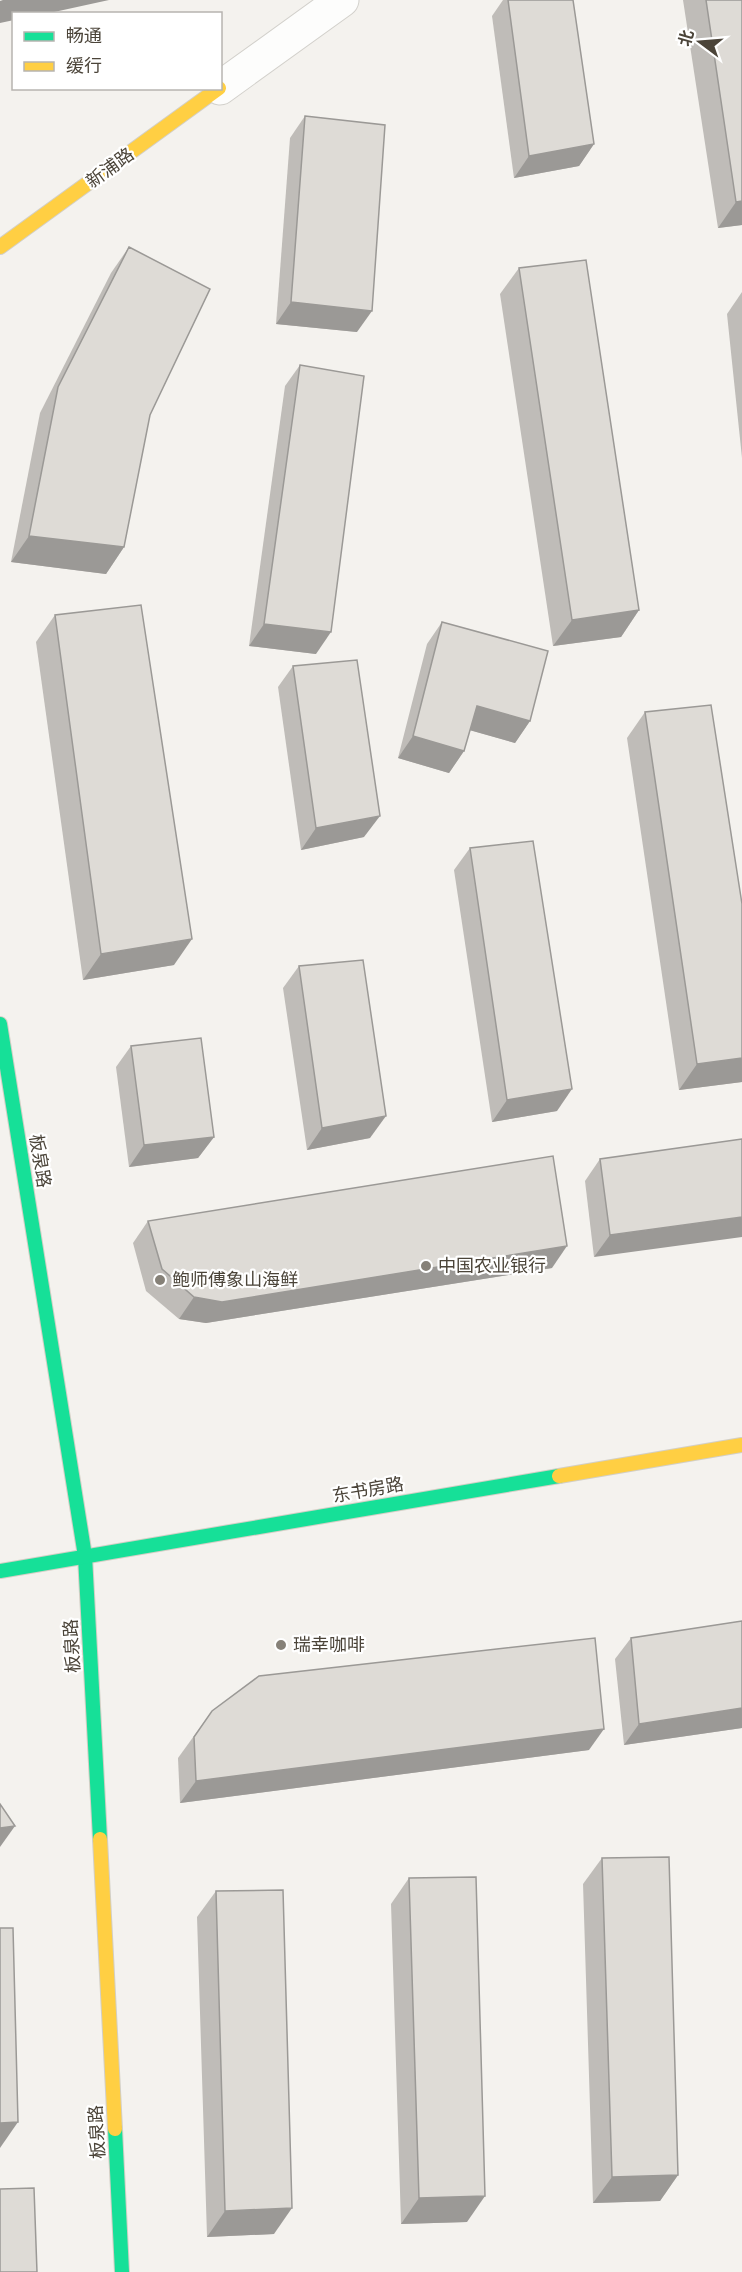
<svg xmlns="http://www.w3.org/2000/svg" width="742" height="2272" font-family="Cabin,'Noto Sans SC',sans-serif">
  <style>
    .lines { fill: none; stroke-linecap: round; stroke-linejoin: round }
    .street-casing { stroke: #d2d0cb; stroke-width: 35 }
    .fast-casing { stroke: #d3cfc5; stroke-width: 16 }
    .slow-casing { stroke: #d3cfc5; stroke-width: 16 }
    .street { stroke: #fdfdfc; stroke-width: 33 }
    .fast { stroke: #16e098; stroke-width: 14 }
    .slow { stroke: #ffcf43; stroke-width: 14 }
    .wall { fill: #bfbcb8 }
    .shaded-wall { fill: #9b9996 }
    .building { fill: #dedbd6; stroke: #9b9996; stroke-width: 1.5 }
    .poi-dot { fill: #868178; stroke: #fff; stroke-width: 2 }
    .labels { text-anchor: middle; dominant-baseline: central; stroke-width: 4.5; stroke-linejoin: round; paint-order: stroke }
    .street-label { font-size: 18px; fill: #4b4439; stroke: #fff }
    .poi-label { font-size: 18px; fill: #4b4439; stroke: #fff; text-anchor: start }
  </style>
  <rect width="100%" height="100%" fill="#f4f2ee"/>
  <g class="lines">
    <!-- street casing -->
    <g class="street-casing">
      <polyline id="street" points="220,88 342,0"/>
    </g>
    <!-- fast casing -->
    <g class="fast-casing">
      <g id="fast">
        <polyline points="0,1024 85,1556 100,1839"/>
        <polyline points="0,1571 559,1476"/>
        <polyline points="115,2129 122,2272"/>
      </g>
    </g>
    <!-- slow casing -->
    <g class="slow-casing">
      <g id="slow">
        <polyline points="0,247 219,88"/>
        <polyline points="559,1476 742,1445"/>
        <polyline points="100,1839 115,2129"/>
      </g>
    </g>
    <!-- street -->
    <use href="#street" class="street"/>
    <!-- fast -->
    <use href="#fast" class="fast"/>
    <!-- slow -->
    <use href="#slow" class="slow"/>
  </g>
  <!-- wall -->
  <g class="wall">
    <polygon points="503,0 573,0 594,144 579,166 514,178 492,16"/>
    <polygon points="683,0 742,0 742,225 718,228"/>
    <polygon points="305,116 357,332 276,324 290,138"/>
    <polygon points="129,247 150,415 124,547 106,574 11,562 40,413 111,273"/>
    <polygon points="519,268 639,610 621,637 553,646 500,294"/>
    <polygon points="742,292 742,458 727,314"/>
    <polygon points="300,365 316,654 249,646 285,386"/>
    <polygon points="55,615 174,965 83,980 36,642"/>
    <polygon points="442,622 530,721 515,743 470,730 464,751 449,773 398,758 427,644"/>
    <polygon points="293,666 364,837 301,850 278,687"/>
    <polygon points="645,712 742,904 742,1082 679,1090 627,738"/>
    <polygon points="470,848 557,1111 492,1122 454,870"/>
    <polygon points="299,966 370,1138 307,1150 283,988"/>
    <polygon points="131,1046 214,1137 198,1158 129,1167 116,1067"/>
    <polygon points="742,1139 594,1257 585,1181 600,1159"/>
    <polygon points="148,1221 552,1268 206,1323 179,1319 146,1291 133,1243"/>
    <polygon points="742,1621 742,1728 624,1745 615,1659 631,1638"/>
    <polygon points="212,1711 589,1750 180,1803 178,1758"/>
    <polygon points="602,1858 678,2175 660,2201 593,2203 583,1884"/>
    <polygon points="409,1878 467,2222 401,2224 391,1904"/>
    <polygon points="216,1891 274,2234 207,2237 197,1917"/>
  </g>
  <!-- shaded-wall -->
  <g class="shaded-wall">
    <polygon points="3,0 109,0 45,14 14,14 14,20 0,23 0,1"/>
    <polygon points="594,144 579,166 514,178 529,156"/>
    <polygon points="742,201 742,225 718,228 736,202"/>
    <polygon points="291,302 372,311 357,332 276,324"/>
    <polygon points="29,536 124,547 106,574 11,562"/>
    <polygon points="639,610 621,637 553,646 572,620"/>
    <polygon points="264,624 331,632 316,654 249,646"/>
    <polygon points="477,706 530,721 515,743 462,728"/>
    <polygon points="413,736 464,751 449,773 398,758"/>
    <polygon points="380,816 364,837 301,850 316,828"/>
    <polygon points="192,939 174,965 83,980 101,954"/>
    <polygon points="742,1058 742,1082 679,1090 697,1064"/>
    <polygon points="572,1089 557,1111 492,1122 507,1100"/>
    <polygon points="386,1116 370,1138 307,1150 322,1128"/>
    <polygon points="214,1137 198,1158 129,1167 144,1145"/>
    <polygon points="742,1217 742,1237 594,1257 610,1235"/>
    <polygon points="567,1246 552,1268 206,1323 179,1319 194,1297"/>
    <polygon points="742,1708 742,1728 624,1745 639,1724"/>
    <polygon points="604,1729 589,1750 180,1803 196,1781"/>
    <polygon points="15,1826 0,1847 0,1828"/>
    <polygon points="18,2122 0,2148 0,2123"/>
    <polygon points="678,2175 660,2201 593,2203 612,2177"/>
    <polygon points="485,2196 467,2222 401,2224 419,2198"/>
    <polygon points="292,2208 274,2234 207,2237 225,2211"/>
  </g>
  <!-- building -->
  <g class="building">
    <polygon points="508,0 573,0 594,144 529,156"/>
    <polygon points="706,0 742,0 742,201 736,202"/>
    <polygon points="305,116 385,125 372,311 291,302"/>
    <polygon points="129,247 210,289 150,415 124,547 29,536 58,387"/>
    <polygon points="586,260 639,610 572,620 519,268"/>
    <polygon points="300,365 364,376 331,632 264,624"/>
    <polygon points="141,605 192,939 101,954 55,615"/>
    <polygon points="442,622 548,651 530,721 477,706 464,751 413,736"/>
    <polygon points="357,660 380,816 316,828 293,666"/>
    <polygon points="711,705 742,904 742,1058 697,1064 645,712"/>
    <polygon points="533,841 572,1089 507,1100 470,848"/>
    <polygon points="363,960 386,1116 322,1128 299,966"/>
    <polygon points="201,1038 214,1137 144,1145 131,1046"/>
    <polygon points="742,1139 742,1217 610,1235 600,1159"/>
    <polygon points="553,1156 567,1246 222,1302 194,1297 162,1269 148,1221"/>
    <polygon points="742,1621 742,1708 639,1724 631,1638"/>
    <polygon points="595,1638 604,1729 196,1781 194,1737 212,1711 259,1676"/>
    <polygon points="0,1804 15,1826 0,1828"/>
    <polygon points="669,1857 678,2175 612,2177 602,1858"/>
    <polygon points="476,1877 485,2196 419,2198 409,1878"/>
    <polygon points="283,1890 292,2208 225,2211 216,1891"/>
    <polygon points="0,1928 13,1928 18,2122 0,2123"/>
    <polygon points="34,2188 37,2272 0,2272 0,2189"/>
  </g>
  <!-- markers -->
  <g class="poi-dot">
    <circle cx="426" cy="1266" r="6"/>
    <circle cx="160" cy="1280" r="6"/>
    <circle cx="281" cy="1645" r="6"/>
  </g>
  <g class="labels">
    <!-- street labels -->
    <g class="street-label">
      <text transform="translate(110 168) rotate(-36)">新浦路</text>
      <text transform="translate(40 1161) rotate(81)">板泉路</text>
      <text transform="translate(368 1490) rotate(-10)">东书房路</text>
      <text transform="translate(72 1646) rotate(-93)">板泉路</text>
      <text transform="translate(97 2132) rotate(-93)">板泉路</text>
    </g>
    <!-- poi labels -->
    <g class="poi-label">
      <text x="438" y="1266">中国农业银行</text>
      <text x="172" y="1280">鲍师傅象山海鲜</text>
      <text x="293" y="1645">瑞幸咖啡</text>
    </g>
  </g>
  <!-- legend -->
  <rect x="12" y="12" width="210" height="78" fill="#ffffff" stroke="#b7b4b0" stroke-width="1.5"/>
  <rect x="24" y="32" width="30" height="9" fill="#16e098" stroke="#b7b4b0" stroke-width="1.5"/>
  <text x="66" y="42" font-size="18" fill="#4b4439">畅通</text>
  <rect x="24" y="62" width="30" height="9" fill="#ffcf43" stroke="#b7b4b0" stroke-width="1.5"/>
  <text x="66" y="72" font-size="18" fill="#4b4439">缓行</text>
  <!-- north arrow -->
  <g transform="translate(700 42) rotate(286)" stroke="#ffffff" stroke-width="4.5" paint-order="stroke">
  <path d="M0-4.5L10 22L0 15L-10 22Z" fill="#4b4439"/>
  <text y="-9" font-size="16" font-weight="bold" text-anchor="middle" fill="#4b4439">北</text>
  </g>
</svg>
